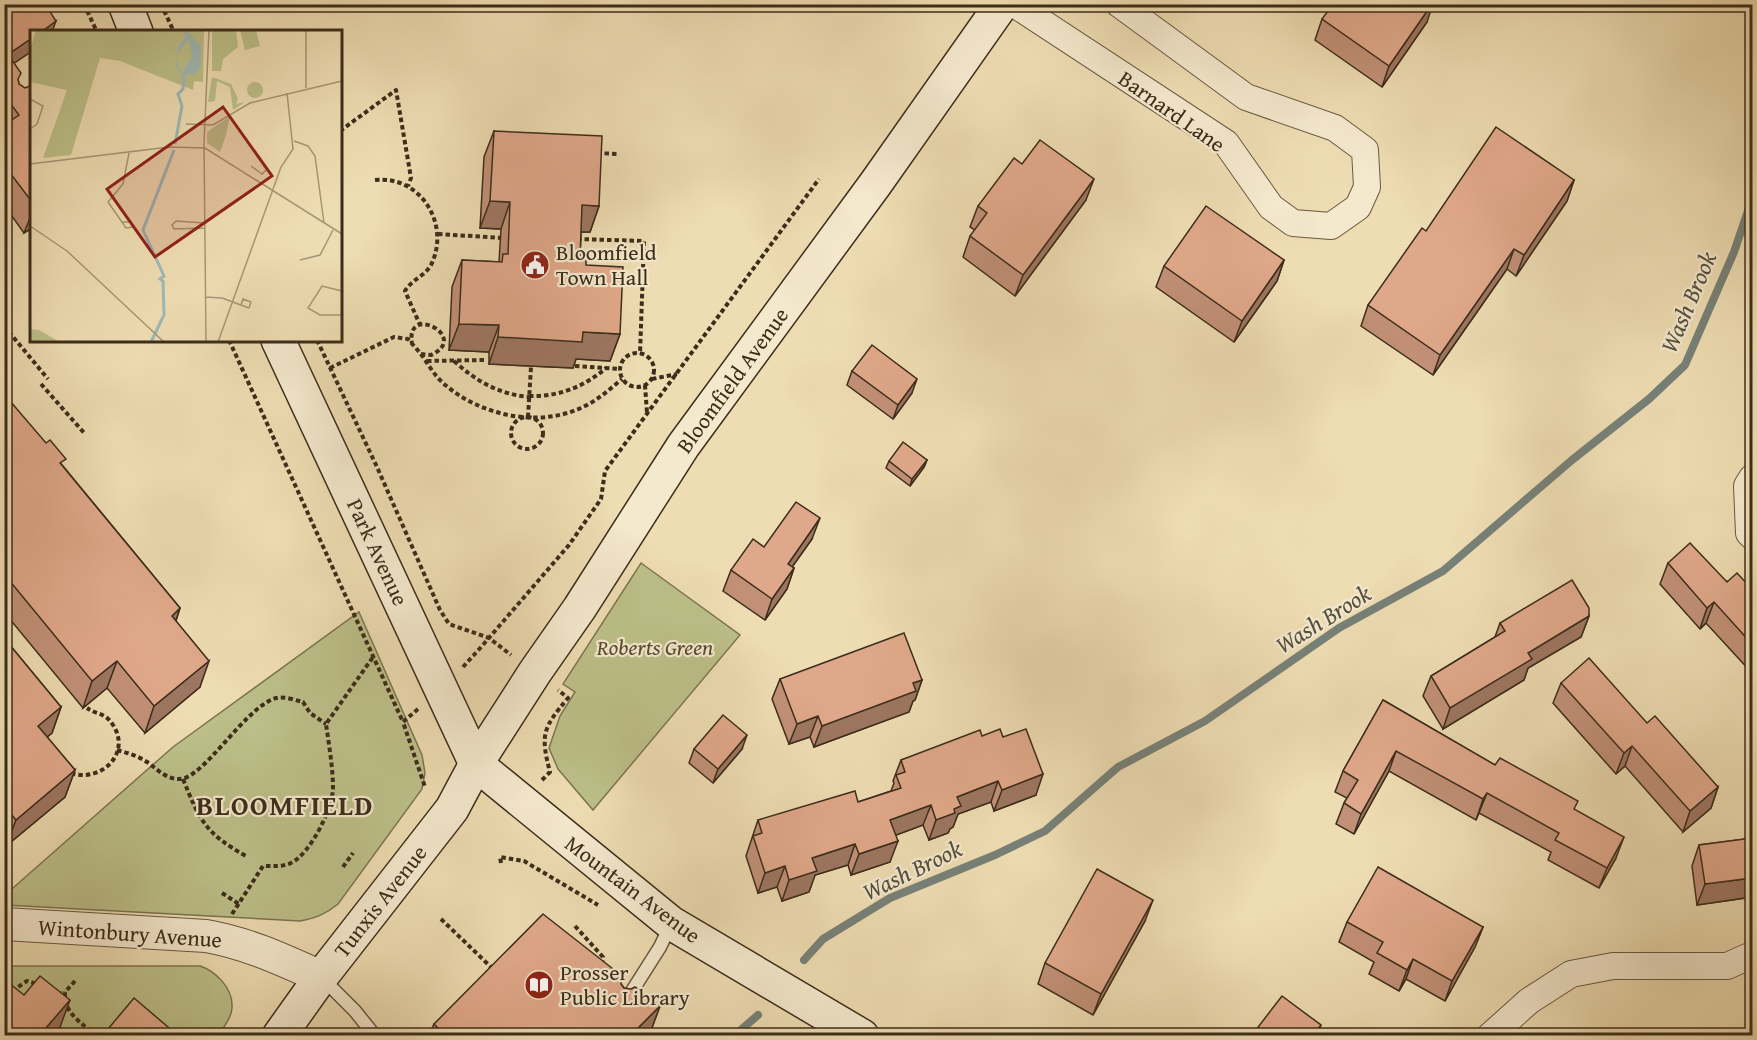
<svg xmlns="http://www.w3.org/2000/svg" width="1757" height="1040" font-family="'Gentium Book Plus',serif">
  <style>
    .green { fill: #bcbf89; stroke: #7c7652; stroke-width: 1.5; fill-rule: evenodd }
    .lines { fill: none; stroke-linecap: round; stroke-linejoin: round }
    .stream { stroke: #778178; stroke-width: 8 }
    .service-casing { stroke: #685940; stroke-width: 15 }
    .minor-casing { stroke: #685940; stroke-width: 28 }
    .tertiary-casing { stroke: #685940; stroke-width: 34 }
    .secondary-casing { stroke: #3c2d1a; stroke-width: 36 }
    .path { stroke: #3c2d1a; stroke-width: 4; stroke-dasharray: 4.5 3; stroke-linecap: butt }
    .service { stroke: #f4e8cd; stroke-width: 12 }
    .minor { stroke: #f4e8cd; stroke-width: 26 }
    .tertiary { stroke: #f4e8cd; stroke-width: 32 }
    .secondary { stroke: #f4e8cd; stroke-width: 33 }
    .wall { fill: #c19077; stroke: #3c2d1a; stroke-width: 1.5 }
    .shaded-wall { fill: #9d7661; stroke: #3c2d1a; stroke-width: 1.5 }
    .building { fill: #e0a88a; stroke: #3c2d1a; stroke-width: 1.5 }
    .labels { text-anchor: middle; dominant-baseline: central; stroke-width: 4.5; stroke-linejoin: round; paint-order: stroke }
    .street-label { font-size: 22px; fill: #3c2d1a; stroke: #f4e8cd }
    .poi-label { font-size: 22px; fill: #3c2d1a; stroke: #f4e8cd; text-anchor: start }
    .park-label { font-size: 22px; font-style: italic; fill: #564a30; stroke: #f4e8cd }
    .water-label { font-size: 24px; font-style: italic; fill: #545041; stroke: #f4e8cd }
    .district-label { font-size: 28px; font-weight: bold; letter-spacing: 1.5px; fill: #3c2d1a; stroke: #f4e8cd }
    .inset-river { fill: none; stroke: #9eb9b7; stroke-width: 3 }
    .inset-road { fill: none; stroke: #a79675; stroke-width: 1.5 }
    .view { fill: #8f2418; fill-opacity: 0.15; stroke: #8f2418; stroke-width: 3 }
    .inset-edge { fill: none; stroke: #3c2d1a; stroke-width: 3 }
  </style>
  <rect width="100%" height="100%" fill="#eedcb2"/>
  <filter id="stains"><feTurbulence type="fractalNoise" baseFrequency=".00333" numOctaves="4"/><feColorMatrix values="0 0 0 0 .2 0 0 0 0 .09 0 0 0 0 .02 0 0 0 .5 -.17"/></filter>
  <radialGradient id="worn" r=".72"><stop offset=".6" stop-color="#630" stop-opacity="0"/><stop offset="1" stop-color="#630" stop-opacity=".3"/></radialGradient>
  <!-- green -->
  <g class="green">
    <polygon points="641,563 740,635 593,810 558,769 549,748 560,716 575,692 563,684"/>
    <path d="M359 612 422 755 425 773 422 789 338 904C326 914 316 918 300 921L5 905V895L173 747Z"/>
    <path d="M4 966H200C215 971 232 987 232 1005 233 1016 224 1026 219 1035H53L60 1027 5 1014ZM53 992H65L67 1010 59 1008Z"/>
  </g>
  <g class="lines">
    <!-- stream -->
    <g class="stream">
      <polyline points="804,960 823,939 890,898 995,855 1045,831 1118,767 1205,721 1339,628 1443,571 1572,460 1649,399 1685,365 1734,252 1752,199"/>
      <polyline points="734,1036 758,1015"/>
    </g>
    <!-- service casing -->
    <g class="service-casing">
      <g id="service">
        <polyline points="322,978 355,1011 375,1036"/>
        <polyline points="627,999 660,947 671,924"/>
      </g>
    </g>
    <!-- minor casing -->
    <g class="minor-casing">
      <g id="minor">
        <polyline points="1014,4 1226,143 1271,207 1293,223 1331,226 1358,207 1367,187 1365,150 1335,128 1246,97 1119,4"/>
        <polyline points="1752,478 1747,486 1749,533 1752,536"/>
        <polyline points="1490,1036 1529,1001 1571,974 1613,966 1727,966 1752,955"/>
      </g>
    </g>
    <!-- tertiary casing -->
    <g class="tertiary-casing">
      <path id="tertiary" d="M4 924 206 936C247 943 283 960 321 977"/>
    </g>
    <!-- secondary casing -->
    <g class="secondary-casing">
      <g id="secondary">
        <polyline points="125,4 136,32"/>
        <polyline points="278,340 476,764 671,923 862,1036"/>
        <polyline points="279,1036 321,977 452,809 476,764 535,672 579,609 683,446 876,183 1002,4"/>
      </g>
    </g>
    <!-- path -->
    <g class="path">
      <polyline points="84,4 97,32"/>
      <polyline points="161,4 174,32"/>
      <polyline points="340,131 396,90 411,178 408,186"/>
      <polyline points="597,153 617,154"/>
      <path d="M375 180C421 175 451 225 431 265 425 276 411 280 405 291L420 325"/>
      <polyline points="438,234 503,238"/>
      <polyline points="577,239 644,241 640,354"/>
      <polyline points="4,326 48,379"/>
      <polyline points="229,340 403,722"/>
      <polyline points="317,340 377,467 440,610 449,624 489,638 511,655"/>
      <circle cx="637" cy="370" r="17"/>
      <path d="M421 354C428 364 434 375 443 383 480 416 540 429 585 406 599 399 610 389 622 379"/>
      <polyline points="427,361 486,360"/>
      <path d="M454 361C476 381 498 394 529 397"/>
      <polyline points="575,366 620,369"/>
      <path d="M330 368 394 337 408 339 421 354 431 355C471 337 405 303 412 343"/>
      <polyline points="652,379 677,374"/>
      <polyline points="41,384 85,434"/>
      <polyline points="645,385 647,413"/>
      <path d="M529 396C558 397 584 387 606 368"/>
      <polyline points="528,417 531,367"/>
      <circle cx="527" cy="433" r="16"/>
      <polyline points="463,667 482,646 569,545 601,499 605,471 819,179"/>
      <polyline points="418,709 403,722 425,787"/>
      <path d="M117 750C128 753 138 756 147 762 157 769 166 779 179 779 203 780 245 707 276 698 284 696 295 700 303 702L310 713 326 724"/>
      <path d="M71 773C100 783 132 754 113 725 105 712 97 715 87 708"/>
      <path d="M183 779C200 821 205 833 246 856"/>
      <path d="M542 780 550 772C540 734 543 728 568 698L558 690"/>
      <polyline points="501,863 500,857 524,861 598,905"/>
      <polyline points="343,867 353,853"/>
      <polyline points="222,893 239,904"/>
      <path d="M232 914 263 866C273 866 282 867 291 863 310 854 332 810 333 789 333 768 329 745 326 724L373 657"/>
      <polyline points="441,919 492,968"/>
      <polyline points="575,926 603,957 602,964"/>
      <path d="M75 981 65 992C65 1013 76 1018 90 1031L86 1036"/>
      <polyline points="12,991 27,981 37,984"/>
    </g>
    <!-- service -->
    <use href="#service" class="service"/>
    <!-- minor -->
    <use href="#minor" class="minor"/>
    <!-- tertiary -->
    <use href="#tertiary" class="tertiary"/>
    <!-- secondary -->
    <use href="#secondary" class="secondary"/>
  </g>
  <!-- wall -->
  <g class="wall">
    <polygon points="4,4 14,63 19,84 25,88 32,88 32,228 24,233 4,205"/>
    <polygon points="214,4 224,4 217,9"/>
    <polygon points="1322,19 1427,22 1382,87 1315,40"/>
    <polygon points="494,131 599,206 590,232 581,232 580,258 586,265 620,334 610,361 576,359 573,368 489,364 489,352 449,350 452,287 462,260 499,262 501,229 480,228 484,157"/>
    <polygon points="1022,164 1086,200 1015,296 963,257 970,236 975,230 970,227 978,206"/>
    <polygon points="1574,180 1567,201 1516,276 1507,269 1433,375 1361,326 1368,305 1426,231"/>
    <polygon points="1284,260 1277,281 1234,342 1156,287 1164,266"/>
    <polygon points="852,371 912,393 893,419 847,385"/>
    <polygon points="4,394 63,466 180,608 176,621 200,687 145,733 107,688 83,708 4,612"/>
    <polygon points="927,460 924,467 910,486 886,468 889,461"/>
    <polygon points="812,539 792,567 794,568 787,589 765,620 723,591 731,570 764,547"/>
    <polygon points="1668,563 1752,589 1752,673 1706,623 1700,629 1660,584"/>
    <polygon points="1589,616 1581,637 1528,668 1524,680 1443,729 1423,696 1431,676 1495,637 1500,623"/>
    <polygon points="4,638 61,707 52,733 47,737 75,770 65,797 6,846 4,844"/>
    <polygon points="780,679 922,680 915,700 913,701 909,712 814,747 810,737 789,744 772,699"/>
    <polygon points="1561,683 1647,723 1718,787 1711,808 1683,832 1625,766 1616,774 1553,703"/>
    <polygon points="1383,700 1495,765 1575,810 1616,858 1599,888 1548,860 1551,852 1479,813 1476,820 1389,771 1354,834 1336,824 1344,803 1347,798 1335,792 1343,771"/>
    <polygon points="982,736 1003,737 1036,795 994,811 991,802 958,814 953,827 950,829 948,833 929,840 923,825 896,835 890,862 851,875 848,865 815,875 809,892 782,901 777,887 758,893 746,856 758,820 858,802 891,791 894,783 893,781 901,760"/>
    <polygon points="694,749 742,749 713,783 689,763"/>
    <polygon points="1752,838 1752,897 1697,905 1692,866 1699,845"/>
    <polygon points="1145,921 1093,1015 1038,984 1045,963"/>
    <polygon points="1347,922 1483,927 1475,947 1445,1001 1406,979 1399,991 1369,974 1374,962 1339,942"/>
    <polygon points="621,984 624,988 660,1006 650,1033 647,1035 429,1035 434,1024"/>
  </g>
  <!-- shaded-wall -->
  <g class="shaded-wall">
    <polygon points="219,4 224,4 217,9"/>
    <polygon points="1432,4 1433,4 1427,22 1382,87 1389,66"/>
    <polygon points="56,21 52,32 41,32"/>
    <polygon points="32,38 32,51 4,70 4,57"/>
    <polygon points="1094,179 1086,200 1015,296 1023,275"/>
    <polygon points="1574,180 1567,201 1516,276 1524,255"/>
    <polygon points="490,201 510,202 501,229 480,228"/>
    <polygon points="582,205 599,206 590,232 573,232"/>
    <polygon points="32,213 32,228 24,233"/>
    <polygon points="1514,249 1507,269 1433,375 1440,355"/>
    <polygon points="1284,260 1277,281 1234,342 1242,321"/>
    <polygon points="459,324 499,325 489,352 449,350"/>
    <polygon points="583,332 620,334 610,361 576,359 573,368 489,364 498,337"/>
    <polygon points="917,379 912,393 893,419 898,405"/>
    <polygon points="927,460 924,467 910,486 912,479"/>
    <polygon points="820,518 812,539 780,584 788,564"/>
    <polygon points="794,568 787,589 765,620 772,599"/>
    <polygon points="1714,602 1706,623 1700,629 1707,608"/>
    <polygon points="180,608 171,635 172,616"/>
    <polygon points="1589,616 1581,637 1528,668 1524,680 1443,729 1450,708 1528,653"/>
    <polygon points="117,661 107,688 83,708 92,681"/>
    <polygon points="209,661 200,687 145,733 154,706"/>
    <polygon points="922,680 915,700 913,701 909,712 814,747 822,726 913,683"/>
    <polygon points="61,707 52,733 28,752 38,726"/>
    <polygon points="818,716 810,737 789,744 797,724"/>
    <polygon points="747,735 742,749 713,783 718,769"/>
    <polygon points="1632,746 1625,766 1616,774 1624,753"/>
    <polygon points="1396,751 1389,771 1354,834 1361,814"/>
    <polygon points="75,770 65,797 6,846 16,820"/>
    <polygon points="1043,774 1036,795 994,811 1002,790"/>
    <polygon points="998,781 991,802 958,814 953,827 950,829 948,833 929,840 936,820 957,797"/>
    <polygon points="1718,787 1711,808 1683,832 1690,811"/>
    <polygon points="1487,793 1479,813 1476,820 1483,799"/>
    <polygon points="931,805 923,825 883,840 890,820"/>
    <polygon points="1624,837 1616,858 1599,888 1607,868"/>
    <polygon points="898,841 890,862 851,875 859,854"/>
    <polygon points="855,844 848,865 815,875 809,892 782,901 789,880 812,858"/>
    <polygon points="785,866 777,887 758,893 765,873"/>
    <polygon points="1752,878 1752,897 1697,905 1705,884"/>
    <polygon points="1153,900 1145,921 1093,1015 1101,994"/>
    <polygon points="1483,927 1475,947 1445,1001 1452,981"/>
    <polygon points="1413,959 1406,979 1399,991 1407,970"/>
    <polygon points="70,1000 60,1027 53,1035 45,1029"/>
    <polygon points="660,1006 650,1033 647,1035 631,1035"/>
    <polygon points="1321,1025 1317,1035 1313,1035"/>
  </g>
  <!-- building -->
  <g class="building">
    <polygon points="4,4 45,4 56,21 41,32 32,32 32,38 4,57"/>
    <polygon points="1333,4 1432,4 1389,66 1322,19"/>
    <polygon points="9,56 21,73 18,79 19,84 25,88 30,86 32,88 32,202 4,165 4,140 9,137 4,131 4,125 19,115 4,95 4,59"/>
    <polygon points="1496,127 1574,180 1524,255 1514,249 1440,355 1368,305 1422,228 1426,231"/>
    <polygon points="494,131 602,136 599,206 582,205 580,258 586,258 586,265 623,267 620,334 583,332 582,342 498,337 499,325 459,324 462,260 502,262 503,254 508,254 510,202 490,201"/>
    <polygon points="1040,140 1094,179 1023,275 970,236 987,213 978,206 1014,158 1022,164"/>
    <polygon points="1206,206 1284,260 1242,321 1164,266"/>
    <polygon points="872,345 917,379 898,405 852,371"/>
    <polygon points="4,394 46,443 50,440 66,459 60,463 180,608 172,616 209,661 154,706 117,661 92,681 4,574"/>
    <polygon points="903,442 927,460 912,479 889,461"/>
    <polygon points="796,502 820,518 788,564 794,568 772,599 731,570 753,539 764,547"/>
    <polygon points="1690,543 1727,582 1737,573 1752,589 1752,644 1714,602 1707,608 1668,563"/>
    <polygon points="1572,580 1589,608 1589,616 1528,653 1532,659 1450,708 1431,676 1505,631 1500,623"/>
    <polygon points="904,633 922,680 913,683 916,691 822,726 818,716 797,724 780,679"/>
    <polygon points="4,638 61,707 38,726 75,770 16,820 4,806"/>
    <polygon points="1589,658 1647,723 1655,716 1718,787 1690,811 1632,746 1624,753 1561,683"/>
    <polygon points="1383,700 1495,765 1500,758 1578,801 1574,809 1624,837 1607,868 1555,840 1559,833 1487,793 1483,799 1396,751 1361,814 1344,803 1358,780 1343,771"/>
    <polygon points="723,715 747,735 718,769 694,749"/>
    <polygon points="1000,729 1003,737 1026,729 1043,774 1002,790 998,781 957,797 961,806 954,809 955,813 936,820 931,805 890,820 898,841 859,854 855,844 812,858 817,871 789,880 785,866 765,873 753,836 762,833 758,820 855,791 858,802 901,788 896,775 905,772 901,760 980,730 982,736"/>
    <polygon points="1752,838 1752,878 1705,884 1699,845"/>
    <polygon points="1378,867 1483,927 1452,981 1413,959 1407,970 1377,953 1383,942 1347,922"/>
    <polygon points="1097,869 1153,900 1101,994 1045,963"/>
    <polygon points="543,914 622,976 621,984 624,988 631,989 635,987 660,1006 631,1035 445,1035 434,1024"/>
    <polygon points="40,976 70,1000 45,1029 53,1035 4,1035 4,979 24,995"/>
    <polygon points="1282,996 1321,1025 1313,1035 1252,1035"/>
    <polygon points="134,998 175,1033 173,1035 103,1035"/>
  </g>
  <!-- icons -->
  <defs>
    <g id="civic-disc" transform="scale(1.5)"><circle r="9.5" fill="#8f2418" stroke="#f4e8cd"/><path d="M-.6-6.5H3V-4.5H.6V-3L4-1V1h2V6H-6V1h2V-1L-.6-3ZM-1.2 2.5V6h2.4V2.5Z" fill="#fff"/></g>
    <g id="library-disc" transform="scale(1.5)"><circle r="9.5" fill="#8f2418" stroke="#f4e8cd"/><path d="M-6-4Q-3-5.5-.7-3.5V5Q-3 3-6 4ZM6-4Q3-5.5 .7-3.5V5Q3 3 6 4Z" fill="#fff"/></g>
  </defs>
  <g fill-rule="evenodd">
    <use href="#civic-disc" x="535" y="265"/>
    <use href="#library-disc" x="539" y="985"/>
  </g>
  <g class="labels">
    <!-- street labels -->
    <g class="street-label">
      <text transform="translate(1172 111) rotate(35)">Barnard Lane</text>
      <text transform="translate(732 380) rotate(-54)">Bloomfield Avenue</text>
      <text transform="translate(378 552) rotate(65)">Park Avenue</text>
      <text transform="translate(633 889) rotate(37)">Mountain Avenue</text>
      <text transform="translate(380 901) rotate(-52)">Tunxis Avenue</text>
      <text transform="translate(130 933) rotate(4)">Wintonbury Avenue</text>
    </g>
    <!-- poi labels -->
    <g class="poi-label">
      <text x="556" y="252">Bloomfield<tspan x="556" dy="25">Town Hall</tspan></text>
      <text x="560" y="972">Prosser<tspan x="560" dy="25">Public Library</tspan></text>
    </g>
    <!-- park labels -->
    <g class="park-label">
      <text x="655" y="647">Roberts Green</text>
    </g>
    <!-- water labels -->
    <g class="water-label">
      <text transform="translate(1688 302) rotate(-67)">Wash Brook</text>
      <text transform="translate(1323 619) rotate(-32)">Wash Brook</text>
      <text transform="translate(912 870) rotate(-26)">Wash Brook</text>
    </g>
    <!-- district labels -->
    <g class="district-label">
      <text x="285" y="804">BLOOMFIELD</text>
    </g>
  </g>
  <!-- overview -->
  <g transform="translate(30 30)">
    <rect width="312" height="312" fill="#eedcb2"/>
    <path d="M6 0H174L173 52 164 51 163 60 90 31 70 28 41 125 13 128 37 60 0 52V20ZM182 0H206L208 17 193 29 191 41H182ZM210 0H226L230 16 215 20ZM182 47 201 54 208 69 206 74 215 72 203 80 200 57 187 51 185 71 178 72ZM217 60a8 8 0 1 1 16 0a8 8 0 1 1-16 0ZM200 86 196 105 190 122 177 113V102ZM0 299 9 300 30 312H0Z" fill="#bcbf89"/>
    <path d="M152 1H157L171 17 170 37 164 44H152L146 38 148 17 156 6ZM159 9 162 26 153 43 148 38 147 24Z" fill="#9eb9b7" fill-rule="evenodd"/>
    <path class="inset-river" d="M145 114 152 76 148 64 153 59 154 44M121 312 134 285 133 251 130 249 134 246 113 200 144 120"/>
    <path class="inset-road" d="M276 58V0M0 69 13 76 7 94 0 99M156 94 183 95 220 73 312 51M264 111 278 116 285 126 294 193M0 134 139 117 175 118 312 204M221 136 232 144 236 140M92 192H101L104 197 96 198 78 172 93 154 99 123M174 193 146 191 142 195 144 199 175 198M0 196 37 221 134 312M270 230 290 225 303 200M312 261 292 256 278 278 290 285H312M175 267 192 268 219 278M211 275 213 269 221 272 219 278M176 312 174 114 179 0M188 312 251 137 263 119 257 63"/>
    <path class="view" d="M193 77 242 146 125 227 77 159Z"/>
    <rect width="312" height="312" class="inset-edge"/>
  </g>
  <!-- margin -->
  <rect width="1757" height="1040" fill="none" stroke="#eedcb2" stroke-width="24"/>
  <rect x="6" y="6" width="1745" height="1028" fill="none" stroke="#3c2d1a" stroke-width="3"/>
  <rect x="12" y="12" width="1733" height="1016" fill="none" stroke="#3c2d1a" stroke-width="1.5"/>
  <rect width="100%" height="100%" filter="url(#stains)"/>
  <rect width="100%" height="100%" fill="url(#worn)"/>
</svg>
